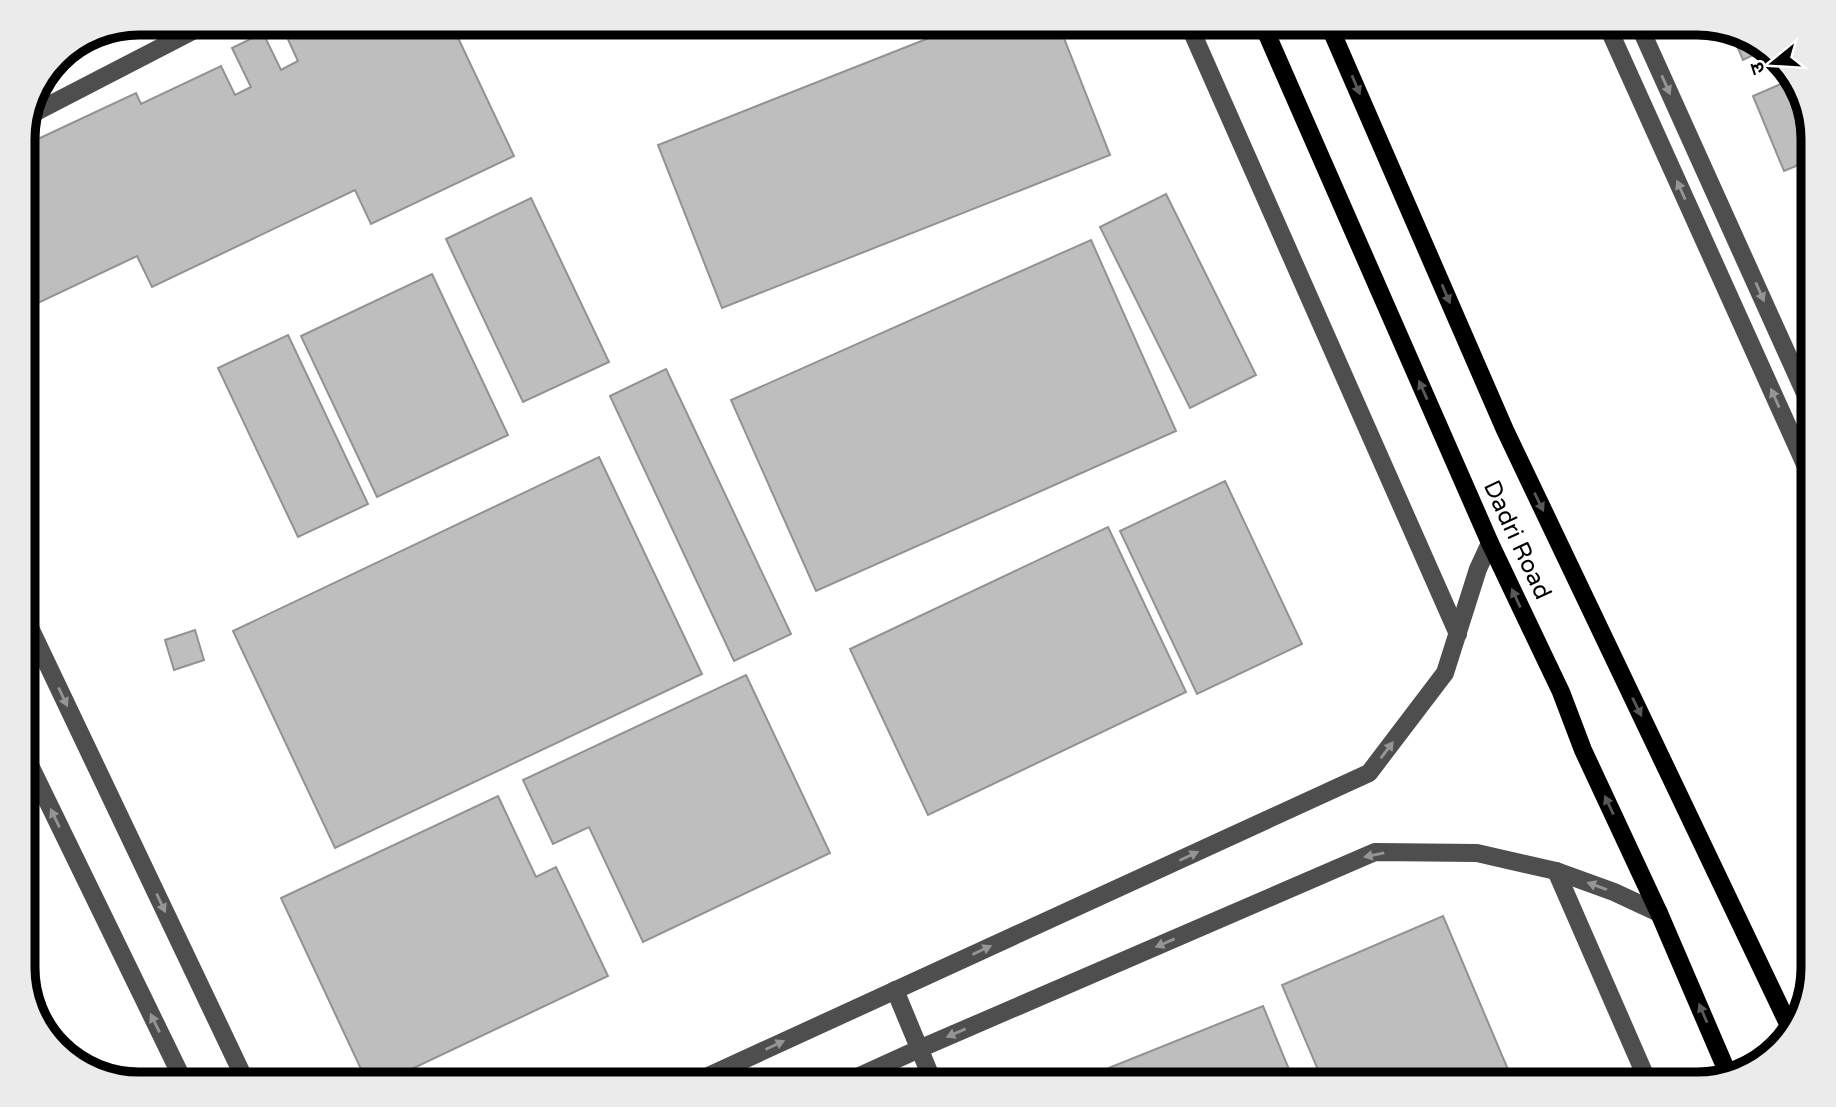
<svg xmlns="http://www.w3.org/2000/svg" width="1836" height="1107" font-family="'Varela Round','Noto Sans Devanagari',sans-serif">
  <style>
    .building { fill: #bebebe; stroke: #929292; stroke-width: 2 }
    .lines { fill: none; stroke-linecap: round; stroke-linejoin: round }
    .minor { stroke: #4e4e4e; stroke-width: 18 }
    .major { stroke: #000; stroke-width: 18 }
    .oneway { fill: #595959 }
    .oneway2 { fill: #959595 }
    .labels { text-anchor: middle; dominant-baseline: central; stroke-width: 7; stroke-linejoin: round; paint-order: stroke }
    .street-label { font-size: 24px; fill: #000; stroke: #fff }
    .rim { fill: none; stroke: #000; stroke-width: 9 }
  </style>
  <rect width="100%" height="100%" fill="#fff"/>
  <!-- building -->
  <g class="building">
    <polygon points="284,23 451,23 514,156 371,224 355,190 152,287 137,256 38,303 23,270 23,146 136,93 141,104 221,66 235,95 251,87 232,48 263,33 281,70 298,61 281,24"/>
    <polygon points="782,23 813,23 786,34"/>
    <polygon points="967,23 1058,23 1110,155 722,308 658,145"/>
    <polygon points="1731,32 1756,38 1766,49 1743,60"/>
    <polygon points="1795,78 1798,80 1813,132 1813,159 1784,171 1753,96"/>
    <polygon points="1813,189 1813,208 1807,192"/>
    <polygon points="1166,194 1256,375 1190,408 1100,227"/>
    <polygon points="531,198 609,362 523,402 446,239"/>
    <polygon points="1091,240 1176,431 816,591 731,400"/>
    <polygon points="432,274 508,435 377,497 301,336"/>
    <polygon points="288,335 368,504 298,537 218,368"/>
    <polygon points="666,369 791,634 734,661 610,396"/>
    <polygon points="599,457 702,674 335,848 233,631"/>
    <polygon points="1225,481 1302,644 1197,694 1120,531"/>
    <polygon points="1108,527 1186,692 928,815 850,649"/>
    <polygon points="195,630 204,660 174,670 165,640"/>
    <polygon points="746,675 830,853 643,942 589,827 553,844 523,780"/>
    <polygon points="498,796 536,877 556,867 608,976 380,1084 368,1084 281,898"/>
    <polygon points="1443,916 1512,1079 1499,1084 1324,1084 1282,985"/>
    <polygon points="1263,1006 1295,1084 1069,1084"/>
  </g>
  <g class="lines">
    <!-- minor -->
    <g class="minor">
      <polyline points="1188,23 1458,634"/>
      <polyline points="1606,23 1813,482"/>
      <polyline points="1638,23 1813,411"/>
      <polyline points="30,115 208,23"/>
      <polyline points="23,613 247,1084"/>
      <polyline points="23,751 185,1084"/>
      <polyline points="1556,871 1649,1084"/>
      <polyline points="895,990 934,1084"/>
      <polyline points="1786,1019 1802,1012"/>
      <polyline points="691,1084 1369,773 1445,673 1478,569 1490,543"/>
      <polyline points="842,1084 919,1049 1375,852 1477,853 1556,871 1614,892 1659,913"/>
    </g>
    <!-- major -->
    <g class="major">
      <polyline points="1262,23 1490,543 1561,692 1583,750 1659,913 1729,1076"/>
      <polyline points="1328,23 1505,430 1792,1032"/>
    </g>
  </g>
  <!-- one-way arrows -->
  <defs><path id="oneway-solid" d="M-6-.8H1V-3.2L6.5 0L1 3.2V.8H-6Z" transform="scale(1.75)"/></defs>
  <g class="oneway">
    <use href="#oneway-solid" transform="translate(1356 85) rotate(67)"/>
    <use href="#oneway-solid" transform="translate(1446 294) rotate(67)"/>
    <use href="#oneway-solid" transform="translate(1423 390) rotate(-114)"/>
    <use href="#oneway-solid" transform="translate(1539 502) rotate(64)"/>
    <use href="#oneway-solid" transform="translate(1516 598) rotate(-115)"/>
    <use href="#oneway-solid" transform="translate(1637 707) rotate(64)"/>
    <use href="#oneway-solid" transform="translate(1609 805) rotate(-115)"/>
    <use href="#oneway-solid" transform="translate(1703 1013) rotate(-113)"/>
  </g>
  <g class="oneway2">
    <use href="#oneway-solid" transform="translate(1666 85) rotate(66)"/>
    <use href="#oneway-solid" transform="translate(1681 190) rotate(-114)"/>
    <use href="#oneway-solid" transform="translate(1760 292) rotate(66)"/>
    <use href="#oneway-solid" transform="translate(1775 398) rotate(-114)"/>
    <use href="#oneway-solid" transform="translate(63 697) rotate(65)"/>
    <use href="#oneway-solid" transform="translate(1387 750) rotate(-53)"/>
    <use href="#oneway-solid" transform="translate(55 818) rotate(-116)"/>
    <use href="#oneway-solid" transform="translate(1374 855) rotate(168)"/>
    <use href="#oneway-solid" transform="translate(1189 856) rotate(-25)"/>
    <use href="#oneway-solid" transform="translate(1597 886) rotate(-160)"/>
    <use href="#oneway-solid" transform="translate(161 903) rotate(65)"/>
    <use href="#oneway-solid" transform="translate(1165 943) rotate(157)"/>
    <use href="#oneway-solid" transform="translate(982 950) rotate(-25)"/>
    <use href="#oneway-solid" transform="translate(155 1023) rotate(-116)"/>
    <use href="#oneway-solid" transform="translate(956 1033) rotate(157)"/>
    <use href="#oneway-solid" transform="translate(775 1045) rotate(-25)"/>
  </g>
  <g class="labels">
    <!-- street labels -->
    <g class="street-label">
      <text transform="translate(1517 540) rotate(65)">Dadri Road</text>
    </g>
  </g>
  <!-- crop -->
  <path d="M0 0H1836V1107H0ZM139 35H1697A104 104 0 0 1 1801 139V968A104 104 0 0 1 1697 1072H139A104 104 0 0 1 35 968V139A104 104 0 0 1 139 35Z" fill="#ebebeb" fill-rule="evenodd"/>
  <path class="rim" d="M139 35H1697A104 104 0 0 1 1801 139V968A104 104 0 0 1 1697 1072H139A104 104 0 0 1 35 968V139A104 104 0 0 1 139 35Z"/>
  <!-- north arrow -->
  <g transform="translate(1773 63) rotate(252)" stroke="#ffffff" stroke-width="5" paint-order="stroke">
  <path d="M0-5L12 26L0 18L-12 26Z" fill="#000000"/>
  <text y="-10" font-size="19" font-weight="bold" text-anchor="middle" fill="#000000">उ</text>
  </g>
</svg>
